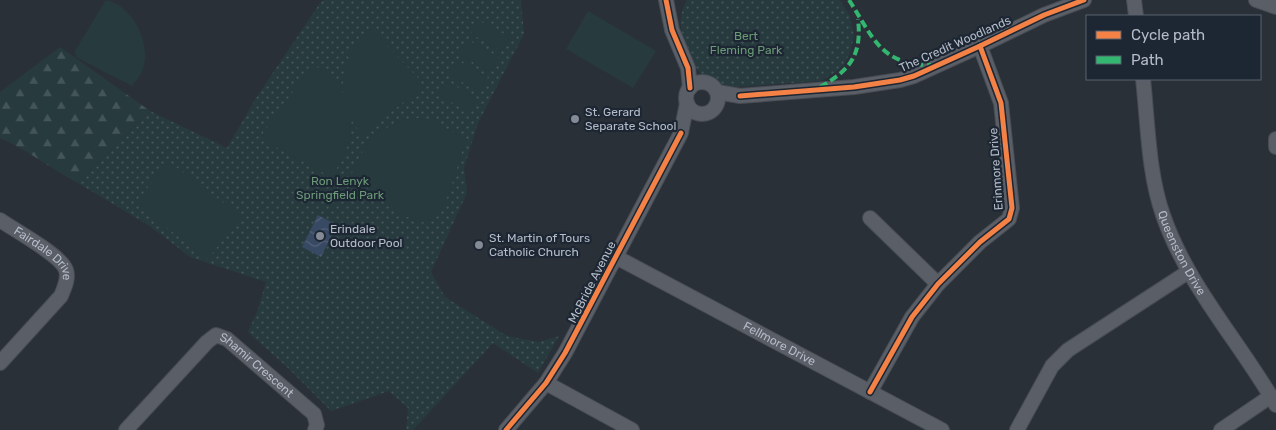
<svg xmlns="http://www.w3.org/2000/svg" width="1276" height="430" font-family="Rubik,sans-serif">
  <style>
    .green { fill: url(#green-dots) }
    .forest { fill: url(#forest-firs) }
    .pitch { fill: #273a3e }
    .water { fill: url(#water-waves) }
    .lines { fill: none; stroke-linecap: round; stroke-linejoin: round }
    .minor-casing { stroke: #484c53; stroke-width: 16 }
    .minor { stroke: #5a5e66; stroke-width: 14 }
    .quiet { stroke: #33b770; stroke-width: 4; stroke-dasharray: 8 4; stroke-linecap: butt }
    .cycleway-casing { stroke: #1d2633; stroke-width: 8 }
    .cycleway { stroke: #f48246; stroke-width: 5 }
    .poi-dot { fill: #848b96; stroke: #1d2633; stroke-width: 2 }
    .labels { text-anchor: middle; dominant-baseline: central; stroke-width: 4.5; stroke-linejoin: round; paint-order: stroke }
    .park-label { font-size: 12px; fill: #6b9a76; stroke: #1d2633 }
    .street-label { font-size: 12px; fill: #b4bcc9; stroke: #1d2633 }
    .poi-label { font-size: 12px; fill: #b4bcc9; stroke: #1d2633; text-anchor: start }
  </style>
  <defs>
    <pattern id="green-dots" width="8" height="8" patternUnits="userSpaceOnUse" patternTransform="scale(1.25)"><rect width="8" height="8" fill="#273a3e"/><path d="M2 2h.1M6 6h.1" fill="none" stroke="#445559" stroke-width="1.8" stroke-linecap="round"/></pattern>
    <pattern id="forest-firs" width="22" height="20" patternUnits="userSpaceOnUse" patternTransform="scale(1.25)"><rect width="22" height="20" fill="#273a3e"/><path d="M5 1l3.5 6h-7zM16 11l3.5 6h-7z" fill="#445559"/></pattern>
    <pattern id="water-waves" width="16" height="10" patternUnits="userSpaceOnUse" patternTransform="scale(1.25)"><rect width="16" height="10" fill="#384963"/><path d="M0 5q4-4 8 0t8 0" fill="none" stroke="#526178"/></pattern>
  </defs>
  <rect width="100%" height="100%" fill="#2a3038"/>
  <!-- green -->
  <g class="green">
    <polygon points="324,0 521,0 524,34 478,123 464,168 467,193 431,272 445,297 507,336 539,342 559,336 538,373 493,343 413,430 406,430 408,408 389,391 331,411 288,368 248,332 257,312 266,282 190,257 150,226 78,183 150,111 227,148 256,98 320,3"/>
    <path d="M687 0H840L850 16 854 36 850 53 843 66 834 73 821 81 733 87C721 84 711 82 701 73 694 68 692 61 689 53 681 33 676 20 687 0Z"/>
  </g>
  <!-- forest -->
  <path class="forest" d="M60 47 150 111 78 183C51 169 28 150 0 138V92Z"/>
  <!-- pitch -->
  <g class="pitch">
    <path d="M106 0C132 5 152 44 143 69 141 75 136 81 132 86L76 57 75 51Z"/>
    <polygon points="588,11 656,51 633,88 566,49"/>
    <polygon points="478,20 510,37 502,51 471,34"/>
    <path d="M370 28 420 80V89L362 135 350 118C350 147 347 154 331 177L265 141 263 133 313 64 331 77 343 93C342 62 350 50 370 28Z"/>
    <polygon points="468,40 499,57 491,72 460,55"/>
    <polygon points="457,60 488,77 481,92 449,75"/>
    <polygon points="446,81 477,98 470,112 438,95"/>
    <polygon points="420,118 429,119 466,139 449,194 435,218 420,223 399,213 351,175 371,135 406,119"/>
    <polygon points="168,161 241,216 208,259 135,204"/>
  </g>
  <!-- water -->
  <polygon class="water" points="318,215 337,225 321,257 302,247"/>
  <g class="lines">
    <!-- minor casing -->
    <g class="minor-casing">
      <g id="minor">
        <polyline points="666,0 672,30 688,68 690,88"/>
        <polyline points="1134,0 1136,16"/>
        <polyline points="1256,0 1276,7"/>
        <path id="s1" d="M1143 79C1148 123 1148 172 1163 215 1187 285 1239 341 1276 405"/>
        <circle cx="702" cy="98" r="16"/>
        <polyline points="717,92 740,96 854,87 900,80 914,76 980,46 1044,15 1084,0"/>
        <polyline points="1276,139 1276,147"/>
        <polyline points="870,218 938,284"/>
        <path id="s2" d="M0 220C14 230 61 255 66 270 69 279 64 288 61 296L0 363"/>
        <path id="s3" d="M616 257 942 430"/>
        <polyline points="546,383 632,430"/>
        <polyline points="870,392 912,317 938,284 980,242 1009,219 1012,208 1001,103 980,46"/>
        <path id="s4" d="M126 430 207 342 216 335 227 339 314 414 317 425 315 430"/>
        <polyline points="506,430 546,383 565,353 681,133 687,103"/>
        <polyline points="1017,430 1052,366 1068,350 1188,272"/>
        <polyline points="1221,430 1271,396"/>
      </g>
    </g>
    <!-- minor -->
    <use href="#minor" class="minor"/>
    <!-- quiet -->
    <g class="quiet">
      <path d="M849 0C873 37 880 65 931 65"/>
      <path d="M820 87C851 70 862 54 858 19"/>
    </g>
    <!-- cycleway casing -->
    <g class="cycleway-casing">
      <g id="cycleway">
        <polyline points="666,0 672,30 688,68 690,88"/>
        <polyline points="740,96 854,87 900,80 914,76 980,46 1044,15 1084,0"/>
        <polyline points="870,392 912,317 938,284 980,242 1009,219 1012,208 1001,103 980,46"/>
        <polyline points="506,430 546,383 565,353 681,133"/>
      </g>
    </g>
    <!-- cycleway -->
    <use href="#cycleway" class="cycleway"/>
  </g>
  <!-- markers -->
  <g class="poi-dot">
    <circle cx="575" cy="119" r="5"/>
    <circle cx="320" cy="236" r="5"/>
    <circle cx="479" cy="245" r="5"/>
  </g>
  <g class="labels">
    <!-- park labels -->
    <g class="park-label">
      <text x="746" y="36">Bert<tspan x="746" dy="14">Fleming Park</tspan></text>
      <text x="340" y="181">Ron Lenyk<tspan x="340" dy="14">Springfield Park</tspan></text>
    </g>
    <!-- street labels -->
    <g class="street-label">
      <text transform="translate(955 44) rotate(-24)">The Credit Woodlands</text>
      <text transform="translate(996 169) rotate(-94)">Erinmore Drive</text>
      <text stroke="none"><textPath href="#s1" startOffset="180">Queenston Drive</textPath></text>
      <text stroke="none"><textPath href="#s2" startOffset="56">Fairdale Drive</textPath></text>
      <text transform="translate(592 282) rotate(-63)">McBride Avenue</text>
      <text stroke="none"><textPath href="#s3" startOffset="185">Fellmore Drive</textPath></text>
      <text stroke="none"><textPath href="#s4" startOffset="182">Shamir Crescent</textPath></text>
    </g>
    <!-- poi labels -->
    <g class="poi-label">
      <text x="585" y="112">St. Gerard<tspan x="585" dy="14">Separate School</tspan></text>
      <text x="330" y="229">Erindale<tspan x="330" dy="14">Outdoor Pool</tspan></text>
      <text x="489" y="238">St. Martin of Tours<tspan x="489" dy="14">Catholic Church</tspan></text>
    </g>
  </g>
  <!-- legend -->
  <rect x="1086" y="15" width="175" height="65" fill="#1d2633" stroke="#59626f"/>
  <rect x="1096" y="31" width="25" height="8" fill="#f48246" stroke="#59626f"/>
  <text x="1131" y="40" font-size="15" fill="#b4bcc9">Cycle path</text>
  <rect x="1096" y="56" width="25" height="8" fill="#33b770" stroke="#59626f"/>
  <text x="1131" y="65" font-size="15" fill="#b4bcc9">Path</text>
</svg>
